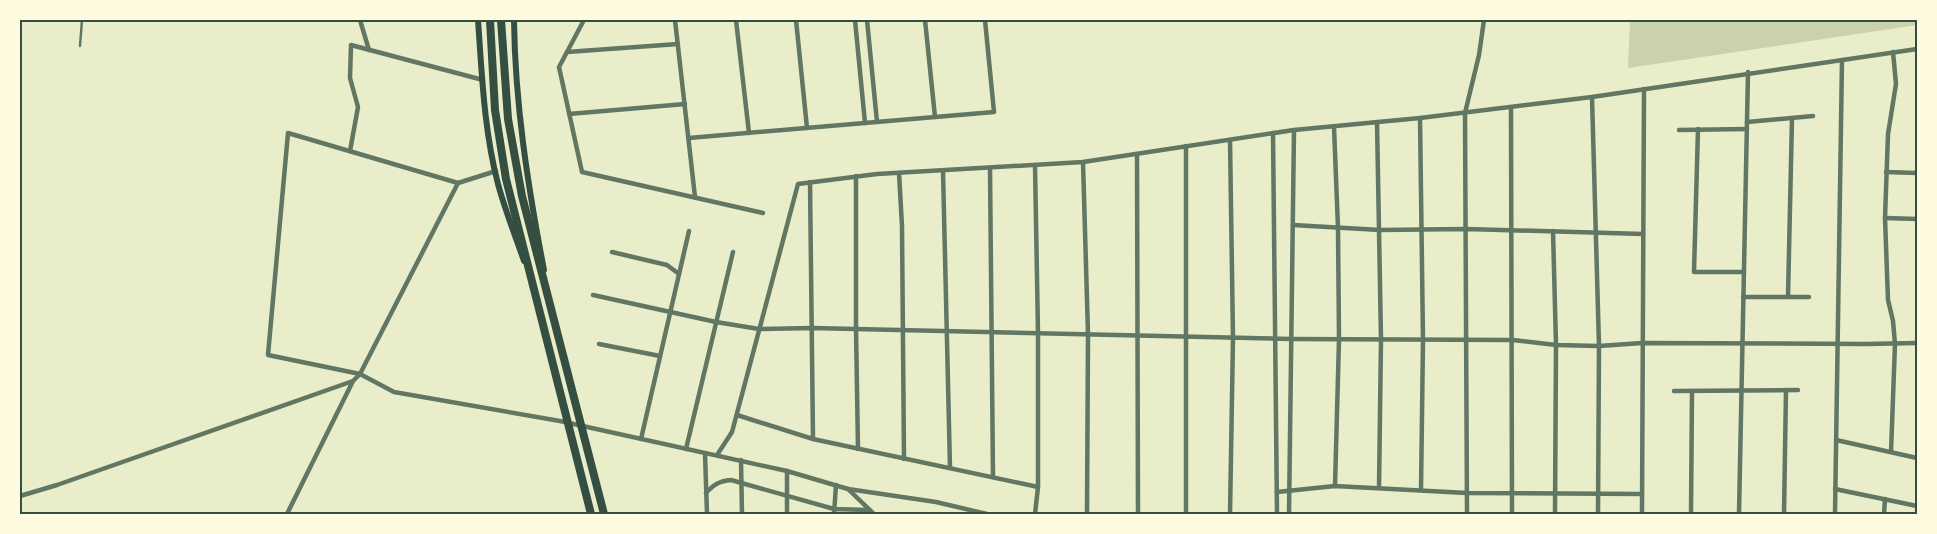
<svg xmlns="http://www.w3.org/2000/svg" width="1937" height="534" font-family="Cabin,sans-serif">
  <style>
    .green { fill: #cad2ad }
    .lines { fill: none; stroke-linecap: round; stroke-linejoin: round }
    .service { stroke: #617663; stroke-width: 2.5 }
    .minor { stroke: #617663; stroke-width: 4.5 }
    .secondary { stroke: #344e41; stroke-width: 6 }
    .trunk { stroke: #344e41; stroke-width: 8 }
    .neatline { fill: none; stroke: #344e41; stroke-width: 2 }
  </style>
  <rect width="100%" height="100%" fill="#e9edc9"/>
  <!-- green -->
  <polygon class="green" points="1630,20 1917,20 1917,25 1628,68"/>
  <g class="lines">
    <!-- service -->
    <polyline class="service" points="80,46 82,20"/>
    <!-- minor -->
    <g class="minor">
      <polyline points="360,20 369,50"/>
      <polyline points="584,20 559,67 582,172 763,213"/>
      <polyline points="675,20 695,197"/>
      <polyline points="736,20 749,133"/>
      <polyline points="796,20 807,128"/>
      <polyline points="855,20 865,123"/>
      <polyline points="867,20 877,122"/>
      <polyline points="925,20 935,117"/>
      <polyline points="567,52 678,44"/>
      <polyline points="1592,97 1599,346 1598,514"/>
      <polyline points="1511,108 1512,514"/>
      <polyline points="569,114 685,104"/>
      <polyline points="1420,118 1423,340 1421,490"/>
      <polyline points="1377,122 1381,339 1379,488"/>
      <polyline points="1747,122 1813,116"/>
      <polyline points="1334,127 1338,228 1339,339 1335,486"/>
      <polyline points="1698,129 1694,272 1744,272"/>
      <polyline points="1679,130 1747,129"/>
      <polyline points="1273,133 1277,514"/>
      <polyline points="689,138 994,112 985,20"/>
      <polyline points="350,151 358,107 350,78 351,45 483,80"/>
      <polyline points="1137,154 1138,514"/>
      <polyline points="1083,162 1088,334 1087,514"/>
      <polyline points="990,168 993,477"/>
      <polyline points="943,171 950,468"/>
      <polyline points="1886,172 1917,173"/>
      <polyline points="899,173 902,226 904,459"/>
      <polyline points="856,176 856,329 858,449"/>
      <polyline points="810,182 813,439"/>
      <polyline points="458,183 288,133 268,355 360,374 394,392 560,421 787,471 848,489 936,502 987,514"/>
      <polyline points="1885,218 1917,219"/>
      <polyline points="1293,225 1380,230 1467,229 1643,234"/>
      <polyline points="1553,231 1556,345 1555,514"/>
      <polyline points="612,252 667,265 679,274"/>
      <polyline points="593,295 716,322 759,329 812,328 1291,339 1513,340 1556,345 1599,346 1642,343 1866,344 1917,343"/>
      <polyline points="1743,297 1809,297"/>
      <polyline points="1788,297 1792,118"/>
      <polyline points="599,344 660,356"/>
      <polyline points="1674,391 1798,390"/>
      <polyline points="737,415 813,439 1038,487"/>
      <polyline points="641,439 689,231"/>
      <polyline points="1836,440 1917,458"/>
      <polyline points="686,449 733,252"/>
      <polyline points="1891,452 1895,344 1893,321 1888,300 1885,218 1888,134 1896,84 1893,52"/>
      <polyline points="705,453 707,514"/>
      <polyline points="717,455 732,432 798,184 877,174 1083,162 1294,130 1420,118 1592,97 1917,49"/>
      <polyline points="741,460 742,514"/>
      <polyline points="848,489 874,514"/>
      <polyline points="1835,489 1917,506"/>
      <polyline points="1277,492 1335,486 1467,493 1642,494"/>
      <path d="M706 493C714 484 720 481 731 480L834 509 868 510"/>
      <polyline points="20,496 57,485 353,381 360,374 458,183 496,171"/>
      <polyline points="287,514 353,381"/>
      <polyline points="787,514 787,471"/>
      <polyline points="834,514 836,485"/>
      <polyline points="1035,514 1038,487 1038,333 1035,165"/>
      <polyline points="1186,514 1186,146"/>
      <polyline points="1230,514 1233,338 1230,140"/>
      <polyline points="1289,514 1294,130"/>
      <polyline points="1467,514 1465,113 1479,55 1484,20"/>
      <polyline points="1642,514 1644,89"/>
      <polyline points="1691,514 1692,391"/>
      <polyline points="1739,514 1748,72"/>
      <polyline points="1784,514 1786,390"/>
      <polyline points="1835,514 1842,60"/>
      <polyline points="1884,514 1885,499"/>
    </g>
    <!-- secondary -->
    <g class="secondary">
      <path d="M478 20C482 75 484 131 498 184 505 210 515 235 524 261"/>
      <path d="M514 20C515 104 528 187 544 270"/>
    </g>
    <!-- trunk -->
    <g class="trunk">
      <polyline points="490,20 495,110 506,179 591,514"/>
      <polyline points="501,20 508,119 522,196 604,514"/>
    </g>
  </g>
  <!-- border -->
  <rect width="1937" height="534" fill="none" stroke="#fefae0" stroke-width="42"/>
  <rect x="21" y="21" width="1895" height="492" class="neatline"/>
</svg>
